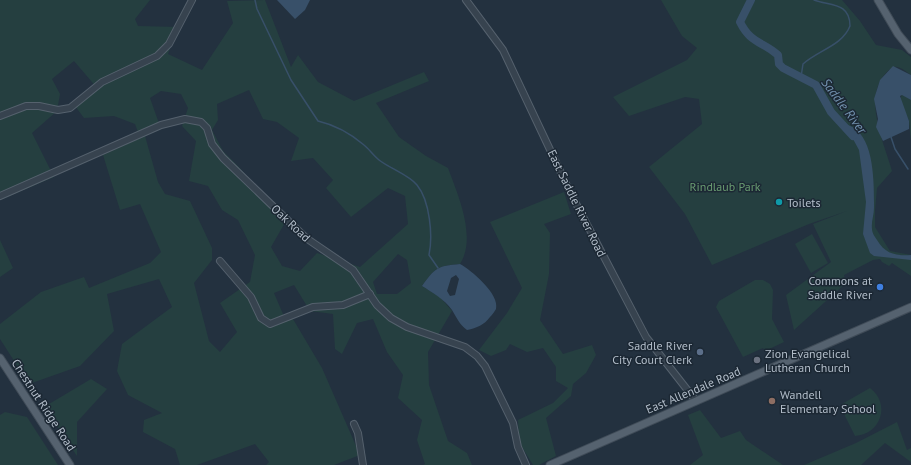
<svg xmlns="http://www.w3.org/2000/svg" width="911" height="465" font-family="'PT Sans',sans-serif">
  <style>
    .green { fill: #253f40; fill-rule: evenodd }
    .water { fill: #385069; fill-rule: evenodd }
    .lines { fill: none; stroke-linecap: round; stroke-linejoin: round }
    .stream { stroke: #385069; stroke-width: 1.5 }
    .river { stroke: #385069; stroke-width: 8 }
    .minor-casing { stroke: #55616d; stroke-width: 8 }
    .major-casing { stroke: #404c58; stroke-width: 9 }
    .minor { stroke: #37434f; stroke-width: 6 }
    .major { stroke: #55626f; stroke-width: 7 }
    .culture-dot { fill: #0f9aa8; stroke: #1c2834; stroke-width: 1.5 }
    .shop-dot { fill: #3f7fe0; stroke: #1c2834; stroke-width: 1.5 }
    .service-dot { fill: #5c6f8a; stroke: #1c2834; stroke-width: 1.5 }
    .worship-dot { fill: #6b7280; stroke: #1c2834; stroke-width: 1.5 }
    .education-dot { fill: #8d6e63; stroke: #1c2834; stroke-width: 1.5 }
    .labels { text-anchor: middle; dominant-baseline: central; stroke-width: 3; stroke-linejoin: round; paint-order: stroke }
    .park-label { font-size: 12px; fill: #699c71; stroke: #1c2834 }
    .poi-label { font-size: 12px; fill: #b3beca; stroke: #1c2834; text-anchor: start }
    .street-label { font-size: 12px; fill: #b3beca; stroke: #1c2834 }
    .water-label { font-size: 13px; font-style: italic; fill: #7291ae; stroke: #1c2834 }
  </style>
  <rect width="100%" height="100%" fill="#23313f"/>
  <!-- green -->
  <g class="green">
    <path d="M0 0H150L135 19 138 26 178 27 168 54 202 70 233 23 227 1 265 0 291 67 298 55 318 82 354 101 424 72 429 81 376 103 399 137 426 156 448 168C458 195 477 237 460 264 437 266 435 268 422 286L440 297 452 311 428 352 429 385 448 441 467 453 472 465H423L425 464 417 440 422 420 398 398 403 375 387 352 373 319 357 323 342 354 335 349 333 314 310 311 294 285 274 293 286 321 293 319 322 368 360 455 334 465H266L269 462 255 444 197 465H180L175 449 143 432 144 420 162 413 128 395 117 371 122 344 172 307 159 279 107 294 114 331 80 366 29 384 0 339V324L41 292 84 277 89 288 150 263 161 252 140 204 120 210 103 155 140 138 135 124 114 116 84 118 75 106 98 89 74 61 52 79 60 94 57 111 32 133 54 177 0 200ZM249 90 263 119 277 122 299 138 291 161 313 158 333 180 326 188 351 217 388 188 405 196 408 224 360 267 317 253 300 271 282 266 271 247 286 221 238 166 223 151 212 130 218 120 217 104ZM161 91 181 94 188 108 182 126 196 141 189 181 208 186 222 210 238 220 255 255 250 282 220 303 237 332 220 352 209 341 194 283 212 260V248L190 201 165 194 158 182 145 136 161 129 150 98ZM398 254 407 260 411 283 397 294H377L373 282Z"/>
    <path d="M661 0H842L860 21 876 45 902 50 911 57V75C899 67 896 62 885 74 863 99 884 143 892 171L877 188 875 211V227L890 251 911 255V276L892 263 889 266 882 262 880 259 873 260 844 275 846 283 794 330 786 295 831 262 813 224 847 211 809 224 712 265 685 214 649 167 702 124 699 99 685 97 629 116 613 97 687 60 697 48 682 36Z"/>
    <polygon points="902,94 911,100 911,141 909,121 900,100"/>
    <polygon points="564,192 571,214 544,224 550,233 549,274 540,320 563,354 592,345 596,355 586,373 573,384 571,396 546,418 556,456 539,465 533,465 519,442 518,420 553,403 568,388 556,381 556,367 543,348 527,352 510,344 506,350 491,356 479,350 507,313 522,288 490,222"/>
    <polygon points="812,234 828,263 811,273 795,244"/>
    <polygon points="0,240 13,268 0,277"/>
    <polygon points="755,280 763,280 770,284 773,290 772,319 784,342 765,351 763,348 743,357 716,307 719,301"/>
    <polygon points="91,379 107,389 77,422 77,456 44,407"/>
    <path d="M870 388C891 404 881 434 855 436L841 408 842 404Z"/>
    <polygon points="700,410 721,438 740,431 746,440 783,465 690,465 703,455 688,415"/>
    <polygon points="5,412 27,417 58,465 0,465 0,415"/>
    <polygon points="897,422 907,450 911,448 911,462 885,443 861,465 804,465 856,443"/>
  </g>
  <!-- water -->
  <g class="water">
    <polygon points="277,0 310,0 305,10 295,19"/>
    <polygon points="893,66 911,75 911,100 902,95 900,96 909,121 909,129 883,141 876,127 878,119 874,99 880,80"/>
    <path d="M848 125C875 134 874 183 874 208 874 215 871 222 872 229 872 233 875 237 877 240 885 254 896 256 911 255V260L874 256 870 253 863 234 866 202 859 150 853 139 844 130Z"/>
    <path d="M460 264C471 270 500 294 496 309 495 311 492 315 490 317 484 325 477 328 467 330 459 324 457 318 452 310 444 299 433 293 422 286 435 268 437 266 460 264ZM456 275 459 279 455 295 450 296 447 291 451 278Z"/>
  </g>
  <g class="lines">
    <!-- stream -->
    <g class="stream">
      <path d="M255 0 257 9 291 80 318 121C335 125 350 133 364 145 369 149 373 155 379 160 389 168 409 175 417 185 430 201 433 236 429 255L438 268"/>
      <path d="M801 77 803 64C818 50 842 46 850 26 850 2 830 6 814 0"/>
      <polyline points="891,137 895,149 908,169"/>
    </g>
    <!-- river -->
    <path class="river" d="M751 0 740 22C751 44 762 41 778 55L779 64 783 68 816 85 831 112 853 136"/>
    <!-- minor casing -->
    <g class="minor-casing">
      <g id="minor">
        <polyline points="466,0 503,50 570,192 646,337 696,401"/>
        <polyline points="0,116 26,106 39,106 58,110 70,108 102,82 157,56 169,44 192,0"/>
        <polyline points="0,196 161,125 185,119 201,122 207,128 212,144 223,158 306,238 353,270 377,305 391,318 407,327 465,347 477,356 485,366 513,423 518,447 526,465"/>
        <polyline points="220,261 251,297 261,318 270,324 313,307 343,305 370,294"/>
        <polyline points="354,424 358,433 363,465"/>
      </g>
    </g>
    <!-- major casing -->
    <g class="major-casing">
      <g id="major">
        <polyline points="878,0 898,34 911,50"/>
        <polyline points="0,358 70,465"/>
        <polyline points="550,465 911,307"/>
      </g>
    </g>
    <!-- minor -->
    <use href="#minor" class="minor"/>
    <!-- major -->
    <use href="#major" class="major"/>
  </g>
  <!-- markers -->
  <circle class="culture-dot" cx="779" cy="202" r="4"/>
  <circle class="shop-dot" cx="880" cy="287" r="4"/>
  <circle class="service-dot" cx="700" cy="352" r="4"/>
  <circle class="worship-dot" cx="757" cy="360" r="4"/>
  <circle class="education-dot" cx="772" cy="401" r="4"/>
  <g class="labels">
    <!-- park labels -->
    <g class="park-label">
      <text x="725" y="186">Rindlaub Park</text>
    </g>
    <!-- poi labels -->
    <g class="poi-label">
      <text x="787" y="202">Toilets</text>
      <text x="872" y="280" text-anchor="end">Commons at<tspan x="872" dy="14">Saddle River</tspan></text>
      <text x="692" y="345" text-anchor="end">Saddle River<tspan x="692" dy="14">City Court Clerk</tspan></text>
      <text x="765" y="353">Zion Evangelical<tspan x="765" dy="14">Lutheran Church</tspan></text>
      <text x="780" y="394">Wandell<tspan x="780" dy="14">Elementary School</tspan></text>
    </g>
    <!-- street labels -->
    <g class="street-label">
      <text transform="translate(577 203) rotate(64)">East Saddle River Road</text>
      <text transform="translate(291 223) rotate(43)">Oak Road</text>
      <text transform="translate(693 390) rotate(-23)">East Allendale Road</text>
      <text transform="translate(44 405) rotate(57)">Chestnut Ridge Road</text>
    </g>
    <!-- water labels -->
    <g class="water-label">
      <text transform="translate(844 106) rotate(53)">Saddle River</text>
    </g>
  </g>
</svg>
